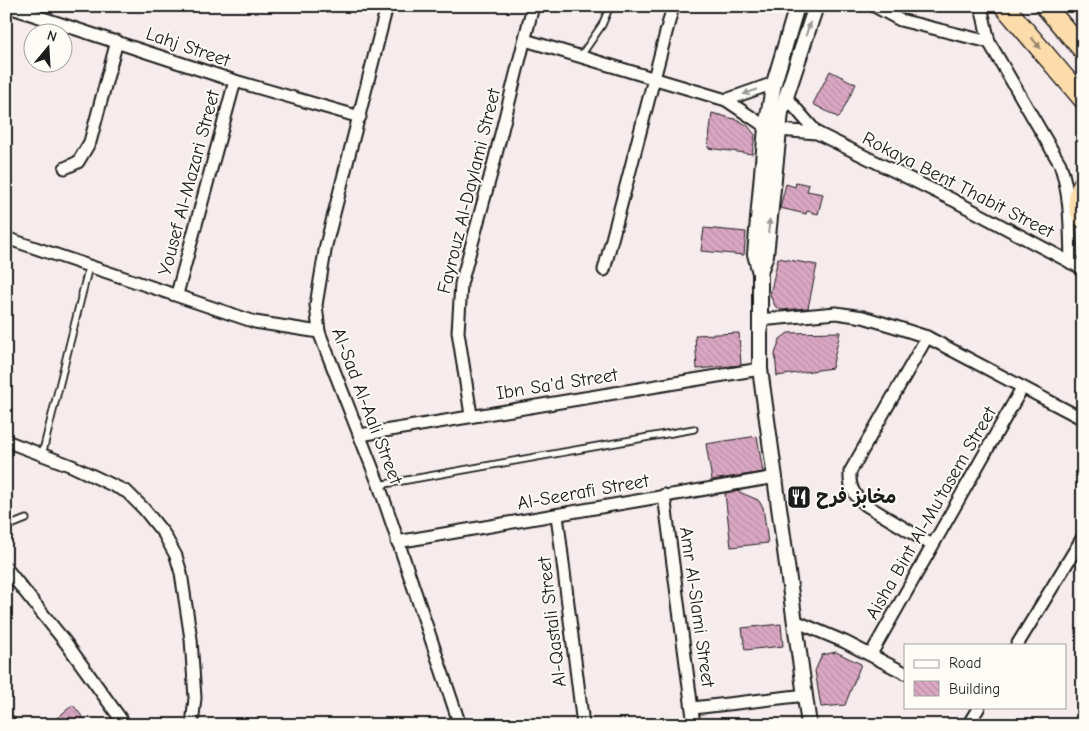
<svg xmlns="http://www.w3.org/2000/svg" width="1089" height="731" font-family="'Comic Neue','Playpen Sans Arabic',sans-serif">
  <style>
    .building { fill: url(#building-back-hatch); stroke: #1c1c1c }
    .lines { fill: none; stroke-linecap: round; stroke-linejoin: round }
    .service-casing { stroke: #1c1c1c; stroke-width: 9 }
    .minor-casing { stroke: #1c1c1c; stroke-width: 15 }
    .tertiary-casing { stroke: #1c1c1c; stroke-width: 18 }
    .trunk-casing { stroke: #1c1c1c; stroke-width: 22 }
    .service { stroke: #fdfcf7; stroke-width: 5.5 }
    .minor { stroke: #fdfcf7; stroke-width: 11 }
    .tertiary { stroke: #fdfcf7; stroke-width: 14 }
    .trunk { stroke: #fddcac; stroke-width: 19 }
    .oneway { fill: #989794 }
    .oneway2 { fill: #98866b }
    .labels { text-anchor: middle; dominant-baseline: central; stroke-width: 4; stroke-linejoin: round; paint-order: stroke }
    .street-label { font-size: 19px; fill: #1c1c1c; stroke: #fdfcf7 }
    .poi-label { font-size: 19px; font-weight: bold; fill: #1c1c1c; stroke: #fdfcf7; text-anchor: start }
  </style>
  <defs>
    <pattern id="building-back-hatch" width="6" height="6" patternUnits="userSpaceOnUse" patternTransform="scale(1.25)"><rect width="6" height="6" fill="#daa7c3"/><path d="M-1 5l2 2M0 0l6 6M5-1l2 2" fill="none" stroke="#ba8fa7"/></pattern>
  </defs>
  <rect width="100%" height="100%" fill="#f6ebed"/>
  <filter id="ink" filterUnits="userSpaceOnUse"><feTurbulence type="fractalNoise" baseFrequency=".02" numOctaves="2"/><feDisplacementMap in="SourceGraphic" scale="10" xChannelSelector="R" yChannelSelector="G"/><feConvolveMatrix kernelMatrix="1 2 1 2 8 2 1 2 1" color-interpolation-filters="sRGB"/></filter>
  <g filter="url(#ink)">
    <!-- building -->
    <g class="building">
      <polygon points="830,71 856,84 839,118 813,104"/>
      <polygon points="712,113 738,120 748,126 755,135 752,154 708,148"/>
      <polygon points="796,182 809,185 807,191 823,194 818,214 807,211 806,214 780,208 786,184 795,187"/>
      <polygon points="704,228 746,232 744,255 701,251"/>
      <polygon points="778,258 817,265 808,308 781,310 775,306 770,295"/>
      <polygon points="840,332 832,368 777,376 775,354 780,339 788,333"/>
      <polygon points="739,333 741,365 697,369 695,335"/>
      <polygon points="757,436 763,472 712,480 706,444"/>
      <polygon points="737,491 758,500 763,507 768,543 731,547 725,493"/>
      <polygon points="781,624 783,646 745,650 742,628"/>
      <polygon points="836,652 861,664 845,705 821,707 815,671 822,655"/>
      <polygon points="73,705 89,725 48,725"/>
    </g>
    <g class="lines">
      <!-- service casing -->
      <g class="service-casing">
        <g id="service">
          <polyline points="580,57 602,25 610,6"/>
          <polyline points="42,455 89,266"/>
          <polyline points="379,485 694,429"/>
          <polyline points="6,527 26,519"/>
        </g>
      </g>
      <!-- minor casing -->
      <g class="minor-casing">
        <g id="minor">
          <polyline points="6,6 235,81 360,117"/>
          <polyline points="387,6 326,245 316,305 319,332 379,485 460,725"/>
          <polyline points="874,6 900,20 989,42"/>
          <path d="M981 6 989 42 1060 164C1071 196 1070 229 1071 263"/>
          <polyline points="525,40 726,100 766,127"/>
          <polyline points="785,96 817,133"/>
          <polyline points="726,100 774,83"/>
          <polyline points="778,130 817,133 953,200 1083,269"/>
          <polyline points="65,168 78,162 90,142 117,41"/>
          <polyline points="6,238 255,322 319,332"/>
          <polyline points="604,270 673,6"/>
          <polyline points="177,294 235,81"/>
          <polyline points="759,320 836,313 863,317 896,327 927,337 1083,419"/>
          <path d="M927 337 850 472C849 487 854 496 866 505L932 545"/>
          <polyline points="471,415 458,332 461,284 492,170 533,6"/>
          <polyline points="360,435 760,369"/>
          <polyline points="6,441 72,466 127,492 144,509 164,534 176,556 181,573 191,639 195,698 192,725"/>
          <polyline points="664,495 694,725"/>
          <polyline points="557,515 583,725"/>
          <polyline points="397,542 776,477"/>
          <polyline points="6,568 66,643 125,725"/>
          <polyline points="795,621 845,642 905,673"/>
          <polyline points="1017,645 1083,537"/>
          <polyline points="871,654 1022,388"/>
          <polyline points="693,708 806,695"/>
          <polyline points="968,725 979,707"/>
        </g>
      </g>
      <!-- tertiary casing -->
      <g class="tertiary-casing">
        <g id="tertiary">
          <polyline points="797,6 774,83 766,127 755,254 760,273 760,369 809,725"/>
          <polyline points="760,272 766,255 781,112 816,6"/>
        </g>
      </g>
      <!-- trunk casing -->
      <g class="trunk-casing">
        <g id="trunk">
          <polyline points="1004,6 1083,99"/>
          <polyline points="1045,6 1083,50"/>
          <path d="M1083 185C1077 195 1077 207 1083 218"/>
          <polyline points="6,724 7,725"/>
        </g>
      </g>
      <!-- service -->
      <use href="#service" class="service"/>
      <!-- minor -->
      <use href="#minor" class="minor"/>
      <!-- tertiary -->
      <use href="#tertiary" class="tertiary"/>
      <!-- trunk -->
      <use href="#trunk" class="trunk"/>
    </g>
    <!-- one-way arrows -->
    <defs><path id="oneway-solid" d="M-6-.8H1V-3.2L6.5 0L1 3.2V.8H-6Z" transform="scale(1.25)"/></defs>
    <g class="oneway">
      <use href="#oneway-solid" transform="translate(808 29) rotate(-71)"/>
      <use href="#oneway-solid" transform="translate(750 92) rotate(160)"/>
      <use href="#oneway-solid" transform="translate(769 226) rotate(-84)"/>
    </g>
    <use class="oneway2" href="#oneway-solid" transform="translate(1036 43) rotate(50)"/>
  </g>
  <!-- icons -->
  <defs>
    <g id="restaurant-square" transform="scale(1.25)"><rect x="-9" y="-9" width="18" height="18" rx="4" fill="#1c1c1c" stroke="#fdfcf7"/><path d="M-5-6h1v4h1v-4h1v4h1v-4h1v5L-1.5 .5V6h-2V.5L-5-1ZM5-6V6H3V1.5H1.5Q1.5-4 5-6Z" fill="#fff"/></g>
  </defs>
  <g fill-rule="evenodd">
    <use href="#restaurant-square" x="799" y="497"/>
  </g>
  <g class="labels">
    <!-- street labels -->
    <g class="street-label">
      <text transform="translate(188 47) rotate(19)">Lahj Street</text>
      <text transform="translate(189 183) rotate(-75)">Yousef Al-Mazari Street</text>
      <text transform="translate(958 185) rotate(27)">Rokaya Bent Thabit Street</text>
      <text transform="translate(469 191) rotate(-76)">Fayrouz Al-Daylami Street</text>
      <text transform="translate(557 384) rotate(-9)">Ibn Sa'd Street</text>
      <text transform="translate(367 406) rotate(69)">Al-Sad Al-Aali Street</text>
      <text transform="translate(583 492) rotate(-10)">Al-Seerafi Street</text>
      <text transform="translate(931 513) rotate(-60)">Aisha Bint Al-Mu'tasem Street</text>
      <text transform="translate(697 607) rotate(82)">Amr Al-Slami Street</text>
      <text transform="translate(552 622) rotate(-97)">Al-Qastali Street</text>
    </g>
    <!-- poi labels -->
    <g class="poi-label">
      <text x="816" y="497">مخابز فرح</text>
    </g>
  </g>
  <!-- margin -->
  <rect width="1089" height="731" fill="none" stroke="#fdfcf7" stroke-width="25"/>
  <rect x="12" y="12" width="1064" height="706" fill="none" stroke="#1c1c1c" stroke-width="2" filter="url(#ink)"/>
  <!-- legend -->
  <rect x="904" y="644" width="162" height="65" fill="#fdfcf7" stroke="#a3a29f"/>
  <rect x="914" y="660" width="25" height="8" fill="#fdfcf7" stroke="#a3a29f"/>
  <text x="949" y="668" font-size="15" fill="#1c1c1c">Road</text>
  <rect x="914" y="681" width="25" height="15" fill="url(#building-back-hatch)" stroke="#a3a29f"/>
  <text x="949" y="694" font-size="15" fill="#1c1c1c">Building</text>
  <!-- north arrow -->
  <g transform="translate(48 48) rotate(18)"><circle r="24" fill="#fdfcf7" stroke="#a3a29f"/>
  <path d="M0-4L9 19L0 12L-9 19Z" fill="#1c1c1c"/>
  <text y="-8" font-size="14" font-weight="bold" text-anchor="middle" fill="#1c1c1c">N</text>
  </g>
</svg>
